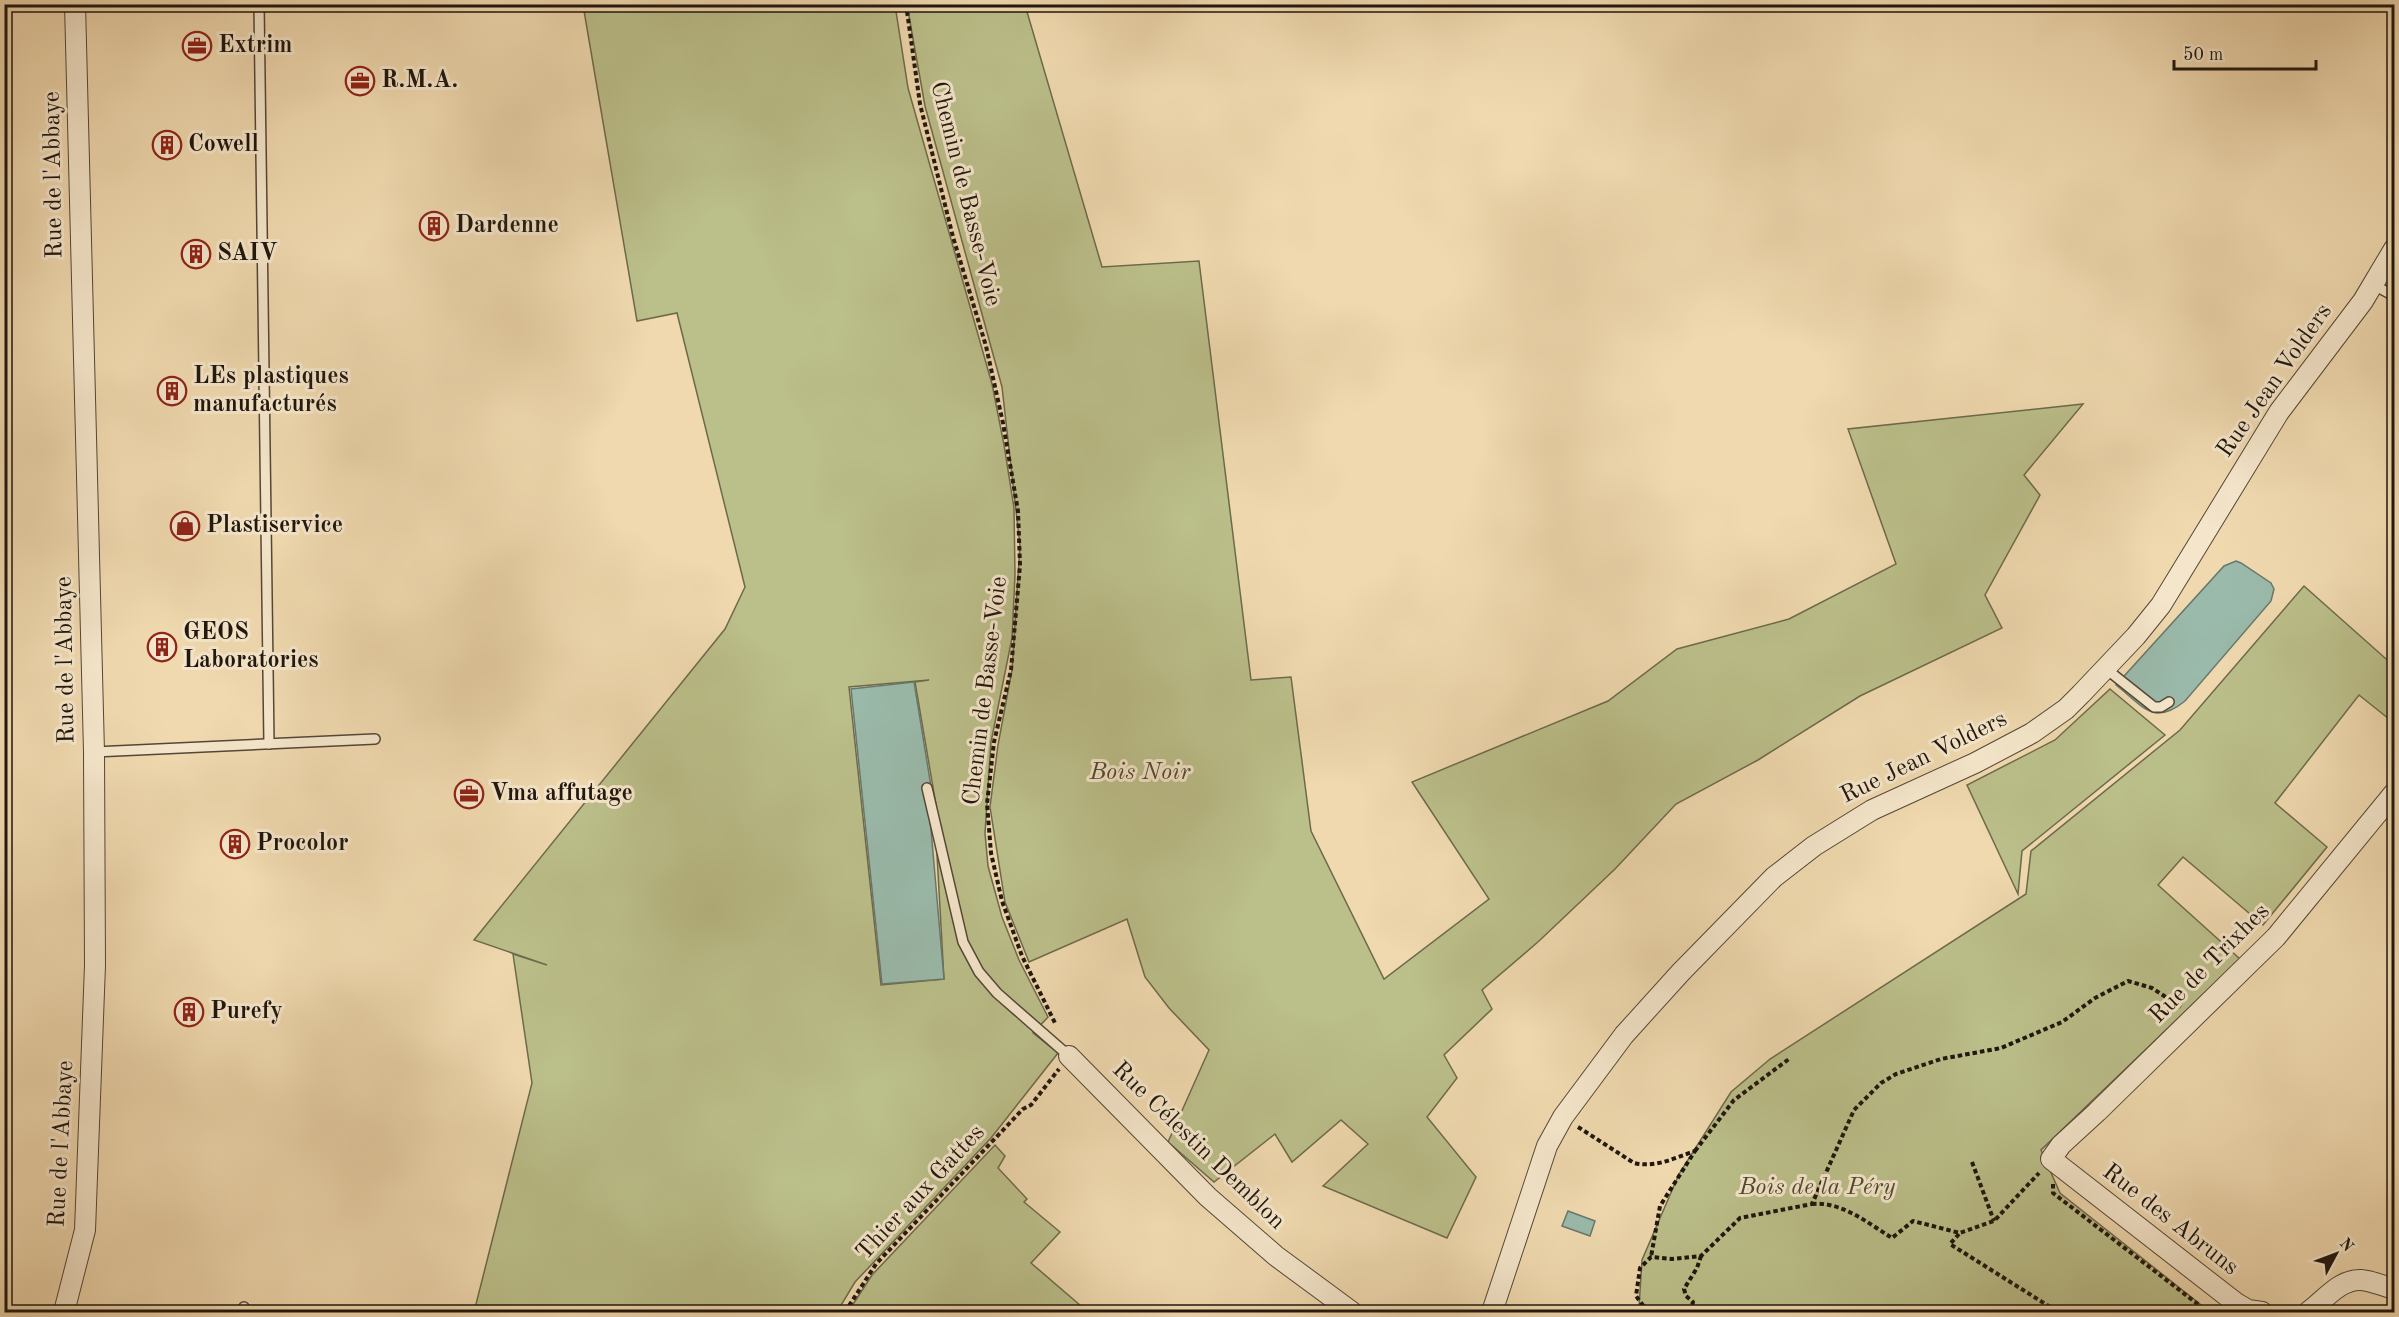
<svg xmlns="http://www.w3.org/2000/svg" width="2399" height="1317" font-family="'Old Standard TT',serif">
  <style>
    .green { fill: #bbbf8a; stroke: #6d6a4c; stroke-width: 1.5; fill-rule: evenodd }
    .water { fill: #9abaab; stroke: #69786c; stroke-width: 1.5 }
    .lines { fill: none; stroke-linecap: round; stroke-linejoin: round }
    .lane-casing { stroke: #534736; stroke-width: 12 }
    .street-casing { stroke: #534736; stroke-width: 22 }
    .path { stroke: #1f160e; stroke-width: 4; stroke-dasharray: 4.5 3; stroke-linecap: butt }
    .lane { stroke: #f5e6cb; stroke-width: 9 }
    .street { stroke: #f5e6cb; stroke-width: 20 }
    .labels { text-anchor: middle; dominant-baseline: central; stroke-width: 6; stroke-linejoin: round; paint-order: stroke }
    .poi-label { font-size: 24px; font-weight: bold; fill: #1f160e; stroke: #f5e6cb; text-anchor: start }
    .street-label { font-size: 24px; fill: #1f160e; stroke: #f5e6cb }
    .park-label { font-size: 24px; font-style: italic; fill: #4e4933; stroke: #f5e6cb }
  </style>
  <rect width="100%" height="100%" fill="#f0d9af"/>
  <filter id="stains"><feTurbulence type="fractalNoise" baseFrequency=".00333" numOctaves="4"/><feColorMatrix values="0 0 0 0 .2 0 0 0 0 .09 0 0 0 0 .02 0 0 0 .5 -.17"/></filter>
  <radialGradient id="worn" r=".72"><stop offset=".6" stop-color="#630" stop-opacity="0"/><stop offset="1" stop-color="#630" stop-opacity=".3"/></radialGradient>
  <!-- green -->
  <g class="green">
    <path d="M583 5H895L908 88 992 384 1004 445 1014 508 1015 575 1012 638 991 742 985 833 988 866 1002 917 1019 960 1048 1017 1033 1033 1058 1053 991 1138 855 1282 837 1312H474L532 1083 513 954 547 965 474 940 725 629 745 587 677 313 637 321ZM929 680 915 682 941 834 937 855 944 979 881 985 849 687Z"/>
    <polygon points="907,5 1025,5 1102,267 1199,261 1251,680 1291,677 1311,831 1384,979 1489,899 1412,782 1608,701 1677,649 1789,619 1896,564 1848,429 2083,404 2024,475 2040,495 1985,595 2002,628 1860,696 1758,760 1676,804 1615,869 1539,941 1482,990 1492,1009 1444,1055 1457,1078 1427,1117 1476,1177 1447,1238 1323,1186 1368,1144 1341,1120 1292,1162 1275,1134 1214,1182 1168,1142 1209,1050 1169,1008 1145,977 1127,919 1029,962 1005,902 990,807 998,745 1012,670 1020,546 1002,387 925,106"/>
    <polygon points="2304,586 2394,666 2394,723 2359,695 2275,803 2327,847 2263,925 2183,857 2158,885 2240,959 2041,1150 2060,1193 2210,1312 1644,1312 1639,1307 1642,1260 1679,1174 1731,1092 1770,1059 2026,894 2031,851 2180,730"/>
    <polygon points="2110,689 2165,735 2022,851 2018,894 1967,785 2055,740"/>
    <polygon points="995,1145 1005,1156 998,1168 1027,1199 1024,1202 1060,1232 1031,1263 1088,1312 848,1312 872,1275"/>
  </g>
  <!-- water -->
  <g class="water">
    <path d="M2236 561 2241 563 2271 583 2274 589 2271 601 2185 701C2153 727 2143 706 2116 685L2224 566Z"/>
    <polygon points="914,682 935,811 930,818 944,979 882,984 851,689"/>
    <polygon points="1568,1211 1595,1221 1590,1236 1562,1226"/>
  </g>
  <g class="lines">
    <!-- lane casing -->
    <g class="lane-casing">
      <g id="lane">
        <polyline points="259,4 269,744"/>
        <polyline points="2374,285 2394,296"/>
        <polyline points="2105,668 2154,707 2161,707 2169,702"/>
        <polyline points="94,752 375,739"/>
        <polyline points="927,788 963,942 979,972 997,993 1069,1056"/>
        <polyline points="242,1312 244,1307"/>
      </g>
    </g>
    <!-- street casing -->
    <g class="street-casing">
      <g id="street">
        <polyline points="1069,1056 1208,1197 1276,1256 1352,1312"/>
        <polyline points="64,1312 85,1230 95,965 94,752 75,4"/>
        <polyline points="1492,1312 1547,1146 1563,1117 1624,1035 1681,972 1774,877 1814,846 1872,810 1975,763 2032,733 2066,709 2081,694 2136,636 2161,605 2279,412 2363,301 2394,249"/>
        <polyline points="2262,1312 2248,1310 2236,1303 2051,1159 2061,1145 2097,1112 2276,937 2394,793"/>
        <path d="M2308 1312C2324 1301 2339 1279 2361 1280 2372 1281 2384 1286 2394 1289"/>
      </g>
    </g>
    <!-- path -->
    <g class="path">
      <polyline points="906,4 920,104 953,237 986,346 1003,423 1018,511 1020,565 1011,670 994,742 987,804 991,853 1002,901 1022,956 1056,1025"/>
      <path d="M1578 1127 1634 1163C1656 1168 1674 1158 1695 1151L1660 1206 1651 1257"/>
      <polyline points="1695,1151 1734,1100 1789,1059"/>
      <polyline points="1972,1162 1994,1221"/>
      <polyline points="2053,1184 2053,1193 2208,1312"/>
      <path d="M1812 1204C1841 1201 1868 1223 1892 1238L1913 1221 1960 1233 1994 1221 2039 1173"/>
      <polyline points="1959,1234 1950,1244 2058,1312"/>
      <polyline points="845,1312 876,1264 1023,1109 1031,1105 1059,1069"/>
      <polyline points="1648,1312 1636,1296 1640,1268 1651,1257 1672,1259 1701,1256 1740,1218 1812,1204 1854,1110 1881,1083 1896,1074 1941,1059 2001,1048 2062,1022 2095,998 2128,981 2152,988 2181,1007"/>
      <polyline points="1690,1312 1693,1302 1686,1296 1684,1289 1697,1268 1701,1256"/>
    </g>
    <!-- lane -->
    <use href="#lane" class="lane"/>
    <!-- street -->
    <use href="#street" class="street"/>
  </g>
  <!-- icons -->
  <defs>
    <g id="office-ring" transform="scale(1.5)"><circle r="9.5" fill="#f5e6cb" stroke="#8f2418" stroke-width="1.5"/><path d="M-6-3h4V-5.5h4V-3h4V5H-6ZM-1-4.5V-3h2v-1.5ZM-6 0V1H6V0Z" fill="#8f2418"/></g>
    <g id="building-ring" transform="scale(1.5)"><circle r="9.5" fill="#f5e6cb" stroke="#8f2418" stroke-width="1.5"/><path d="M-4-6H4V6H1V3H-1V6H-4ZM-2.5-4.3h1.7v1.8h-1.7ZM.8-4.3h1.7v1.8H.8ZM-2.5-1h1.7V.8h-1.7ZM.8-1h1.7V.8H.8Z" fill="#8f2418"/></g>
    <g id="shop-ring" transform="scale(1.5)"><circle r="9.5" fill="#f5e6cb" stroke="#8f2418" stroke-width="1.5"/><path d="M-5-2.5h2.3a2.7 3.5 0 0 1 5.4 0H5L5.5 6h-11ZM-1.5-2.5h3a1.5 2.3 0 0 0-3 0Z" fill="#8f2418"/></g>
  </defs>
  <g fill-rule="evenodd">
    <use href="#office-ring" x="197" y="46"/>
    <use href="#office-ring" x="360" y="81"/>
    <use href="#building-ring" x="167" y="145"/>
    <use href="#building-ring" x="434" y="226"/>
    <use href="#building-ring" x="196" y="254"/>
    <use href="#building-ring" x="172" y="391"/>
    <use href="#shop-ring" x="185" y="526"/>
    <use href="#building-ring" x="162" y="647"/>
    <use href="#office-ring" x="469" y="794"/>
    <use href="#building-ring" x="235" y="844"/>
    <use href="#building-ring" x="189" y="1012"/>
  </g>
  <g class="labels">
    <!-- poi labels -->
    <g class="poi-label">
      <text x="218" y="46">Extrim</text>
      <text x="381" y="81">R.M.A.</text>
      <text x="188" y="145">Cowell</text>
      <text x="455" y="226">Dardenne</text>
      <text x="217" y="254">SAIV</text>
      <text x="193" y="377">LEs plastiques<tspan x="193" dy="28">manufacturés</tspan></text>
      <text x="206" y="526">Plastiservice</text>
      <text x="183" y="633">GEOS<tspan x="183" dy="28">Laboratories</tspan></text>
      <text x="490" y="794">Vma affutage</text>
      <text x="256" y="844">Procolor</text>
      <text x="210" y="1012">Purefy</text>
    </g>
    <!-- street labels -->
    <g class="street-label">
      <text transform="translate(54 175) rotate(-91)">Rue de l'Abbaye</text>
      <text transform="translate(965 194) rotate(76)">Chemin de Basse-Voie</text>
      <text transform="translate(2275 381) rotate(-55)">Rue Jean Volders</text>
      <text transform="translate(66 660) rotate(-91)">Rue de l'Abbaye</text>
      <text transform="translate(986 691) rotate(-83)">Chemin de Basse-Voie</text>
      <text transform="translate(1924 758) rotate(-26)">Rue Jean Volders</text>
      <text transform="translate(2210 964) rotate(-45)">Rue de Trixhes</text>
      <text transform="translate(62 1144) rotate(-87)">Rue de l'Abbaye</text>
      <text transform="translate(1198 1146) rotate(44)">Rue Célestin Demblon</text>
      <text transform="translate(921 1193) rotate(-47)">Thier aux Gattes</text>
      <text transform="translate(2170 1220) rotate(38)">Rue des Abruns</text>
    </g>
    <!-- park labels -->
    <g class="park-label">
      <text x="1140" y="773">Bois Noir</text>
      <text x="1817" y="1188">Bois de la Péry</text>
    </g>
  </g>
  <!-- margin -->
  <rect width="2399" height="1317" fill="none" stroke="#f0d9af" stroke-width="24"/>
  <rect x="6" y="6" width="2387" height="1305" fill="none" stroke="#1f160e" stroke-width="3"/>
  <rect x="12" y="12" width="2375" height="1293" fill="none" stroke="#1f160e" stroke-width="1.5"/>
  <!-- north arrow -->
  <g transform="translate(2336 1254) rotate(49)" stroke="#f5e6cb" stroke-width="4.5" paint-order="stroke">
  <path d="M0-4.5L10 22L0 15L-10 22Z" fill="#1f160e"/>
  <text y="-9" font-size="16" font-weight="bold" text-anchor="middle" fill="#1f160e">N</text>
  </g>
  <!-- scale -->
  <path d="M2174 60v9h142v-9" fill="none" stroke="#1f160e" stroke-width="3"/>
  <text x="2183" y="60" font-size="18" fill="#1f160e" stroke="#f5e6cb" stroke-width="4.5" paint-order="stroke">50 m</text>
  <rect width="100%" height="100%" filter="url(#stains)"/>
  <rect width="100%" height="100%" fill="url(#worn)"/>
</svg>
